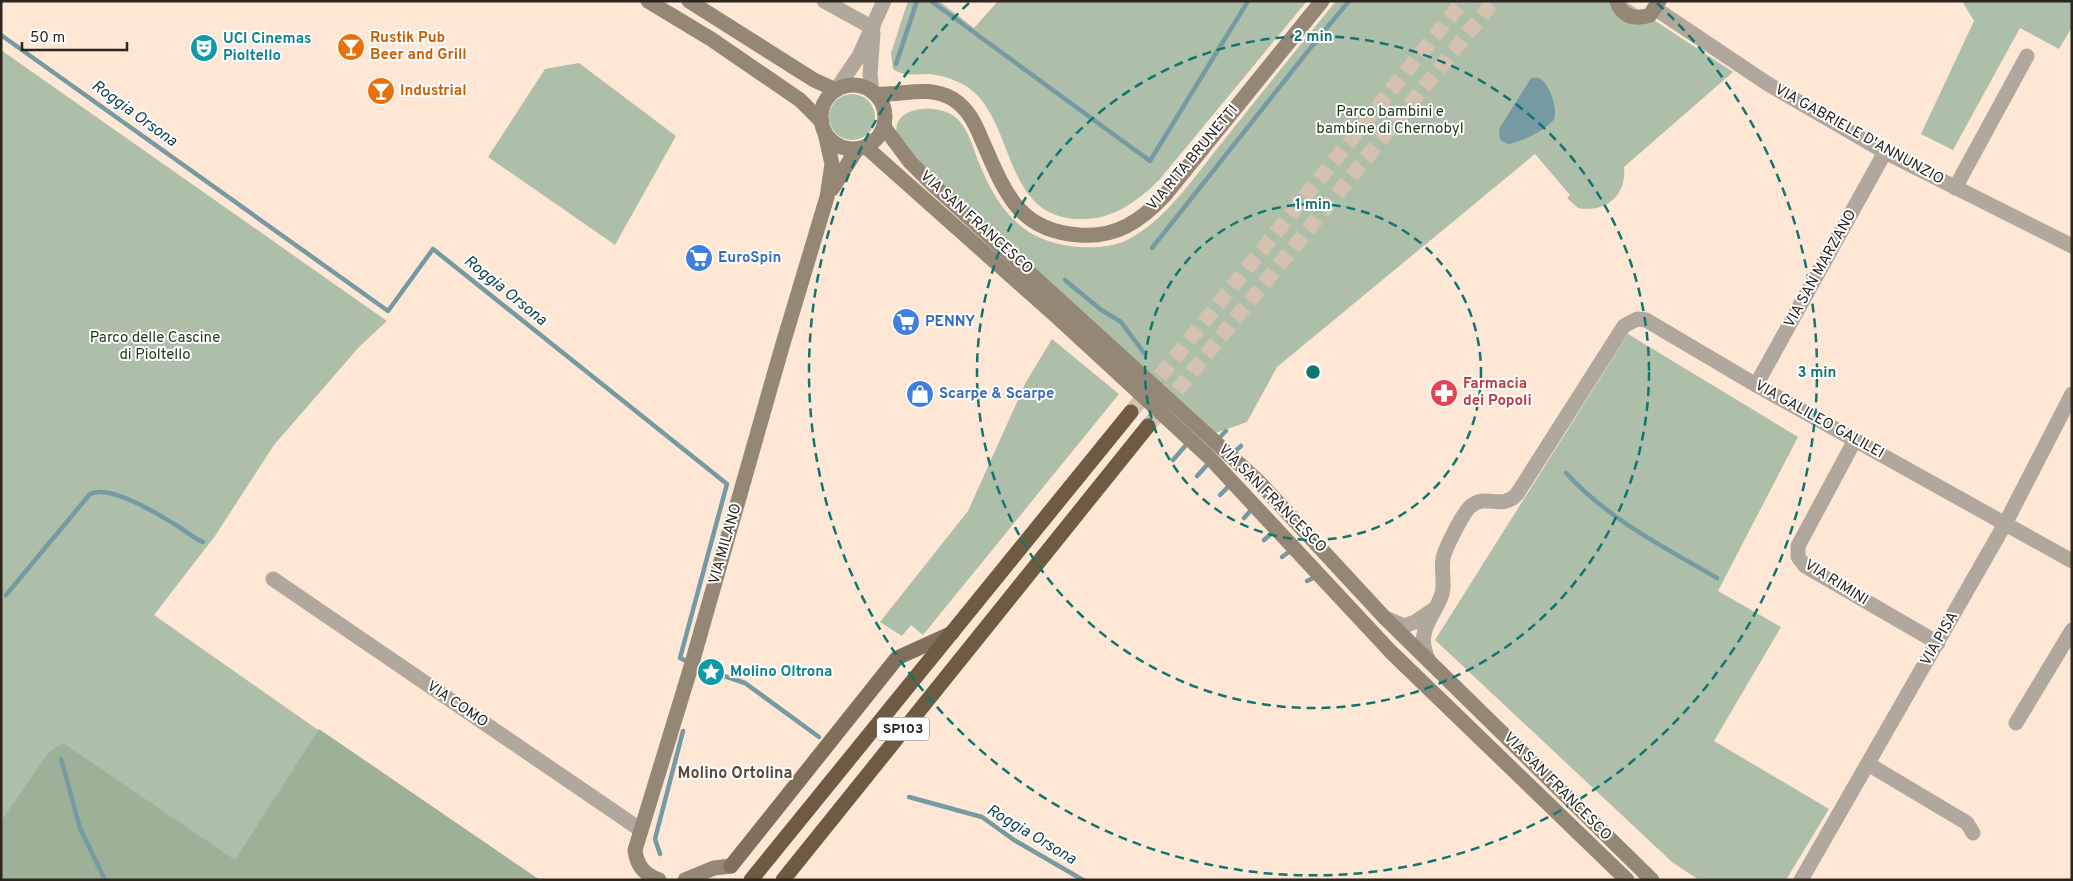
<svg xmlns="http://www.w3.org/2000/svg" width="2073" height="881" font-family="Overpass,sans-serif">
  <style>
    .green { fill: #adbfa9 }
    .forest { fill: #9db198 }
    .water { fill: #769aa4 }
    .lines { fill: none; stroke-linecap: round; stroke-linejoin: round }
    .stream { stroke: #769aa4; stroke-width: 4.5 }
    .highway-tunnel { stroke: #d4c1b0; stroke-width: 15; stroke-dasharray: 15 8; stroke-linecap: butt }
    .street { stroke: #b1a89d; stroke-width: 15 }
    .secondary { stroke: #948776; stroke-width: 15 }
    .primary { stroke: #7f6f5b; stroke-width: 15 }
    .highway { stroke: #6d5b44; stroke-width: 15 }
    .ring { fill: none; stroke: #0f766e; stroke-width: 2.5; stroke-dasharray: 9 6 }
    .labels { text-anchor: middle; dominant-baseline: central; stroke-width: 4; stroke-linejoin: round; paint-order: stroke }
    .shield { fill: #fff; stroke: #6c6662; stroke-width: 1 }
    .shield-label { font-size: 14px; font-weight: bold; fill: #2d251e }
    .food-label { font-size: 15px; font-weight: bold; fill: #c56008; stroke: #fff; text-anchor: start }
    .culture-label { font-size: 15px; font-weight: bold; fill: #0d838f; stroke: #fff; text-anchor: start }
    .park-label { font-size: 15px; fill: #193812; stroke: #fff }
    .street-label { font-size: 15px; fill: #2d251e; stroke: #fff }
    .shop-label { font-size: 15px; font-weight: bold; fill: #366cbe; stroke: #fff; text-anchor: start }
    .health-label { font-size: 15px; font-weight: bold; fill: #be3a42; stroke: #fff; text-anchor: start }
    .water-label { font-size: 16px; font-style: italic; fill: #0a434f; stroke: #fff }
    .neighbourhood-label { font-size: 16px; font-weight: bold; fill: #5a4939; stroke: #fff }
    .centre { fill: #0f766e; stroke: #fff; stroke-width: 2.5 }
    .ring-label { font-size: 15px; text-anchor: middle; font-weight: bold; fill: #0f766e; stroke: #fff; stroke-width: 4; stroke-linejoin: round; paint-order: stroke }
  </style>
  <rect width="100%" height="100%" fill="#fee8d5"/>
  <!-- green -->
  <g class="green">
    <path d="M908 1H939L974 28 998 1H1307L1160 179C1138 201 1113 220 1081 219 1008 219 1015 137 978 96 966 83 947 76 930 74 917 74 904 77 893 69L891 53Z"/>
    <path d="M1336 1H1625L1733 72 1624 167C1627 196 1605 213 1578 208L1567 198 1570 195 1535 154 1277 367 1247 422 1213 434 930 176 897 135C890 106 937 103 954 116 967 126 972 144 977 158 997 208 1020 242 1078 247 1095 248 1112 247 1127 240 1167 220 1196 174 1224 140 1261 94 1298 47 1336 1Z"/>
    <polygon points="1962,1 2072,1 2072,27 2059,49 2020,28 1953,150 1921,134 1974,21"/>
    <polygon points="1,50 387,321 359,347 274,445 215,536 154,615 532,880 1,880"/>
    <polygon points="579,63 676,136 615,245 488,157 545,69"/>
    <circle cx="852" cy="117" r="23"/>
    <polygon points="1628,334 1798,437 1718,591 1781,627 1714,741 1829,809 1786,880 1699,880 1672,862 1435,640"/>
    <polygon points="1052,339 1119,394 923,635 911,625 902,636 880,622 968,511 1026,382"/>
  </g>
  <!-- forest -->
  <polygon class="forest" points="319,729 540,880 1,880 1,821 49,752 63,743 235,860"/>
  <!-- water -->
  <path class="water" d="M1531 78C1535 78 1539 77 1542 80 1550 86 1558 110 1554 119 1550 128 1517 144 1508 144L1500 140 1499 129Z"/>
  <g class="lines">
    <!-- stream -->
    <g class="stream">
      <polyline points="931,1 1150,161 1248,1"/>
      <polyline points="1,35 388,311 433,249 727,484 680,658 700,668 745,683 819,737"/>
      <polyline points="896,64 917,1"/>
      <polyline points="1152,248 1320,36 1349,1"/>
      <polyline points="1065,280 1100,309 1121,322 1144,353"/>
      <polyline points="1218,439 1226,431"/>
      <polyline points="1233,453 1241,446"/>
      <polyline points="1173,460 1186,445"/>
      <path d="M1566 473C1608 519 1664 547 1717 578"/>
      <polyline points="1197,476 1207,465"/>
      <polyline points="1220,495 1229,486"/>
      <polyline points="1244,518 1252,509"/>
      <polyline points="1264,540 1272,533"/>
      <polyline points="1282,557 1290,551"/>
      <polyline points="1307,581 1313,578"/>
      <path d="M6 595 90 494C110 484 158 514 176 525 185 530 193 538 203 542"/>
      <polyline points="61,759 80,828 105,880"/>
      <polyline points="909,797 982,817 1014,840 1083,880"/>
      <polyline points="660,854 655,839 683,731"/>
    </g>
    <!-- highway-tunnel -->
    <g class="highway-tunnel">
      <polyline points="1131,412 1463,1"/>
      <polyline points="1148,426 1494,1"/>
    </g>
    <!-- street -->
    <g class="street">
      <polyline points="824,1 873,28"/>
      <polyline points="1656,9 1768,84 1885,152 2072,246"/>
      <polyline points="836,90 859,56 884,1"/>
      <polyline points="872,92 870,74 873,34"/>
      <polyline points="1955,188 2027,56"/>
      <polyline points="1756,385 1885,152"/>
      <polyline points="1855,440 1798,546 1798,557 1805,566 1938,643"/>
      <polyline points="273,579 641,830"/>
      <polyline points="1385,618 1404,626 1415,622 1433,610"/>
      <path d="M1429 661C1414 631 1433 620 1442 594 1445 583 1441 570 1443 559 1444 550 1464 511 1471 506 1486 493 1502 511 1517 494L1624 326 1637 319 1646 320 1756 385 2072 561"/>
      <polyline points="2016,723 2072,630"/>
      <polyline points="1868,764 1967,823 1973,833"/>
      <polyline points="1801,880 2005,524 2072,394"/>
    </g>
    <!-- secondary -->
    <g class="secondary">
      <polyline points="648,1 711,39 800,100 822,122"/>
      <polyline points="689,1 814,80 836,90"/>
      <path d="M1617 1C1621 17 1636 20 1650 15L1659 1"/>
      <circle cx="853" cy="117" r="32"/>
      <path d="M875 94C903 96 927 84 953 99 968 109 975 123 981 138 1004 189 1016 231 1079 235 1116 238 1141 221 1165 195L1322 1"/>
      <polyline points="884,127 910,162 932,184 1258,481 1385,618 1652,880"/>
      <polyline points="866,147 1056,316 1210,458 1391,652 1627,880"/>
      <polyline points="832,189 857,149"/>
      <path d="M659 880C644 874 637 866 635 850L690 670 782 347 827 197 832 164 825 133"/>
      <polyline points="685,880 714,868 731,866"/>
    </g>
    <!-- primary -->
    <polyline class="primary" points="731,866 897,658 952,633"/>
    <!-- highway -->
    <g class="highway">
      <polyline points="751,880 1131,412"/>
      <polyline points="783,880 1148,426"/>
    </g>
  </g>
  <!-- distance rings -->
  <g class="ring">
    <circle cx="1313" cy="372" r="168"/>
    <circle cx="1313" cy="372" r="336"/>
    <path d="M1657 3A504 504 0 1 1 969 3"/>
  </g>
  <!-- icons -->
  <defs>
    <g id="bar-disc" transform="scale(1.4375)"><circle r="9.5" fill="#e8710a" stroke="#fff"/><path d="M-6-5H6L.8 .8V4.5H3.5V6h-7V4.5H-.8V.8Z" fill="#fff"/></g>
    <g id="theatre-disc" transform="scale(1.4375)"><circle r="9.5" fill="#0f9aa8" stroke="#fff"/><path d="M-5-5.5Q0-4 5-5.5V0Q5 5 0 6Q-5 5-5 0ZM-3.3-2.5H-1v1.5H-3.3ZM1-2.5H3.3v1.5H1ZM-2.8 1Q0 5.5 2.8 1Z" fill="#fff"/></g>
    <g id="supermarket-disc" transform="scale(1.4375)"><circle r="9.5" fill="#3f7fe0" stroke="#fff"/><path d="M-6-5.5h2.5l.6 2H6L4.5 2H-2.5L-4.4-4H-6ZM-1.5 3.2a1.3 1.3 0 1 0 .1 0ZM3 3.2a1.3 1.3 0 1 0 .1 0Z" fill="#fff"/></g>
    <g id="pharmacy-disc" transform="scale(1.4375)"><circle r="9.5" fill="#e0444e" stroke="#fff"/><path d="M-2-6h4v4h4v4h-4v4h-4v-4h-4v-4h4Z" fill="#fff"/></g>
    <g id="shop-disc" transform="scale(1.4375)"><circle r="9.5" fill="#3f7fe0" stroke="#fff"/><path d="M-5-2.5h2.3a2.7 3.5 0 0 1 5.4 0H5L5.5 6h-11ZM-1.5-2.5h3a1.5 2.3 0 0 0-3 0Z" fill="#fff"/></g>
    <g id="sight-disc" transform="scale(1.4375)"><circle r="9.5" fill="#0f9aa8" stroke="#fff"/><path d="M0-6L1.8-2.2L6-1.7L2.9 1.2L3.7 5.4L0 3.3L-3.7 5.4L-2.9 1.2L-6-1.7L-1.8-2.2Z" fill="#fff"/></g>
  </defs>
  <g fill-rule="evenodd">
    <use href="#bar-disc" x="351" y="47"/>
    <use href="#theatre-disc" x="204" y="48"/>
    <use href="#bar-disc" x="381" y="91"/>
    <use href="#supermarket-disc" x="699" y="258"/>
    <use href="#supermarket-disc" x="906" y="322"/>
    <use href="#pharmacy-disc" x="1444" y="393"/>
    <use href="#shop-disc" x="920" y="394"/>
    <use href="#sight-disc" x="711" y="672"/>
  </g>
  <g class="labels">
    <!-- shield labels -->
    <rect class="shield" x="877" y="717.5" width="52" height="23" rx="4"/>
    <g class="shield-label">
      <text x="903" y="729">SP103</text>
    </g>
    <!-- food labels -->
    <g class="food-label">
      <text x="370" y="38">Rustik Pub<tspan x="370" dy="17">Beer and Grill</tspan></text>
      <text x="400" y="91">Industrial</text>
    </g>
    <!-- culture labels -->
    <g class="culture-label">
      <text x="223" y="39">UCI Cinemas<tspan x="223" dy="17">Pioltello</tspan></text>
      <text x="730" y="672">Molino Oltrona</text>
    </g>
    <!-- park labels -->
    <g class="park-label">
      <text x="1390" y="112">Parco bambini e<tspan x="1390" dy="17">bambine di Chernobyl</tspan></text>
      <text x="155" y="338">Parco delle Cascine<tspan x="155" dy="17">di Pioltello</tspan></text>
    </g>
    <!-- street labels -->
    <g class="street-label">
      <text transform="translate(1859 135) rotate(29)">VIA GABRIELE D'ANNUNZIO</text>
      <text transform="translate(1193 158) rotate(-50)">VIA RITA BRUNETTI</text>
      <text transform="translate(976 223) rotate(42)">VIA SAN FRANCESCO</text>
      <text transform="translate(1821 269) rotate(-61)">VIA SAN MARZANO</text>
      <text transform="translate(1819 420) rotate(29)">VIA GALILEO GALILEI</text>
      <text transform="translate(1272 499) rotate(45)">VIA SAN FRANCESCO</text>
      <text transform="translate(726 544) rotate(-74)">VIA MILANO</text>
      <text transform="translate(1836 583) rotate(32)">VIA RIMINI</text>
      <text transform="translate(1940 639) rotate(-60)">VIA PISA</text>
      <text transform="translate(457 705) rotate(34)">VIA COMO</text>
      <text transform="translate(1557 787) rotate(45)">VIA SAN FRANCESCO</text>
    </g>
    <!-- shop labels -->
    <g class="shop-label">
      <text x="718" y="258">EuroSpin</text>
      <text x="925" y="322">PENNY</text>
      <text x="939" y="394">Scarpe &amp; Scarpe</text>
    </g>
    <!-- health labels -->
    <g class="health-label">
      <text x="1463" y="384">Farmacia<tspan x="1463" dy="17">dei Popoli</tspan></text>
    </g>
    <!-- water labels -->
    <g class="water-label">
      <text transform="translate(134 114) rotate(36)">Roggia Orsona</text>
      <text transform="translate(505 291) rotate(39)">Roggia Orsona</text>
      <text transform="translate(1031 835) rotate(31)">Roggia Orsona</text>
    </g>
    <!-- neighbourhood labels -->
    <g class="neighbourhood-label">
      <text x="735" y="774">Molino Ortolina</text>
    </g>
  </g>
  <circle cx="1313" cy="372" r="8" class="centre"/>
  <g class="ring-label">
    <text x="1313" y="41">2 min</text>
    <text x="1313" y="209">1 min</text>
    <text x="1817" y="377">3 min</text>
  </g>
  <!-- border -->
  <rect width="2073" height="881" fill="none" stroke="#2d251e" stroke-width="5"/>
  <!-- scale -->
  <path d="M22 42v8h105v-8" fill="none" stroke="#2d251e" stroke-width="2.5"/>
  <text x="30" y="42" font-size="15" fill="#2d251e" stroke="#ffffff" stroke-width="4" paint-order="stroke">50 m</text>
</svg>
